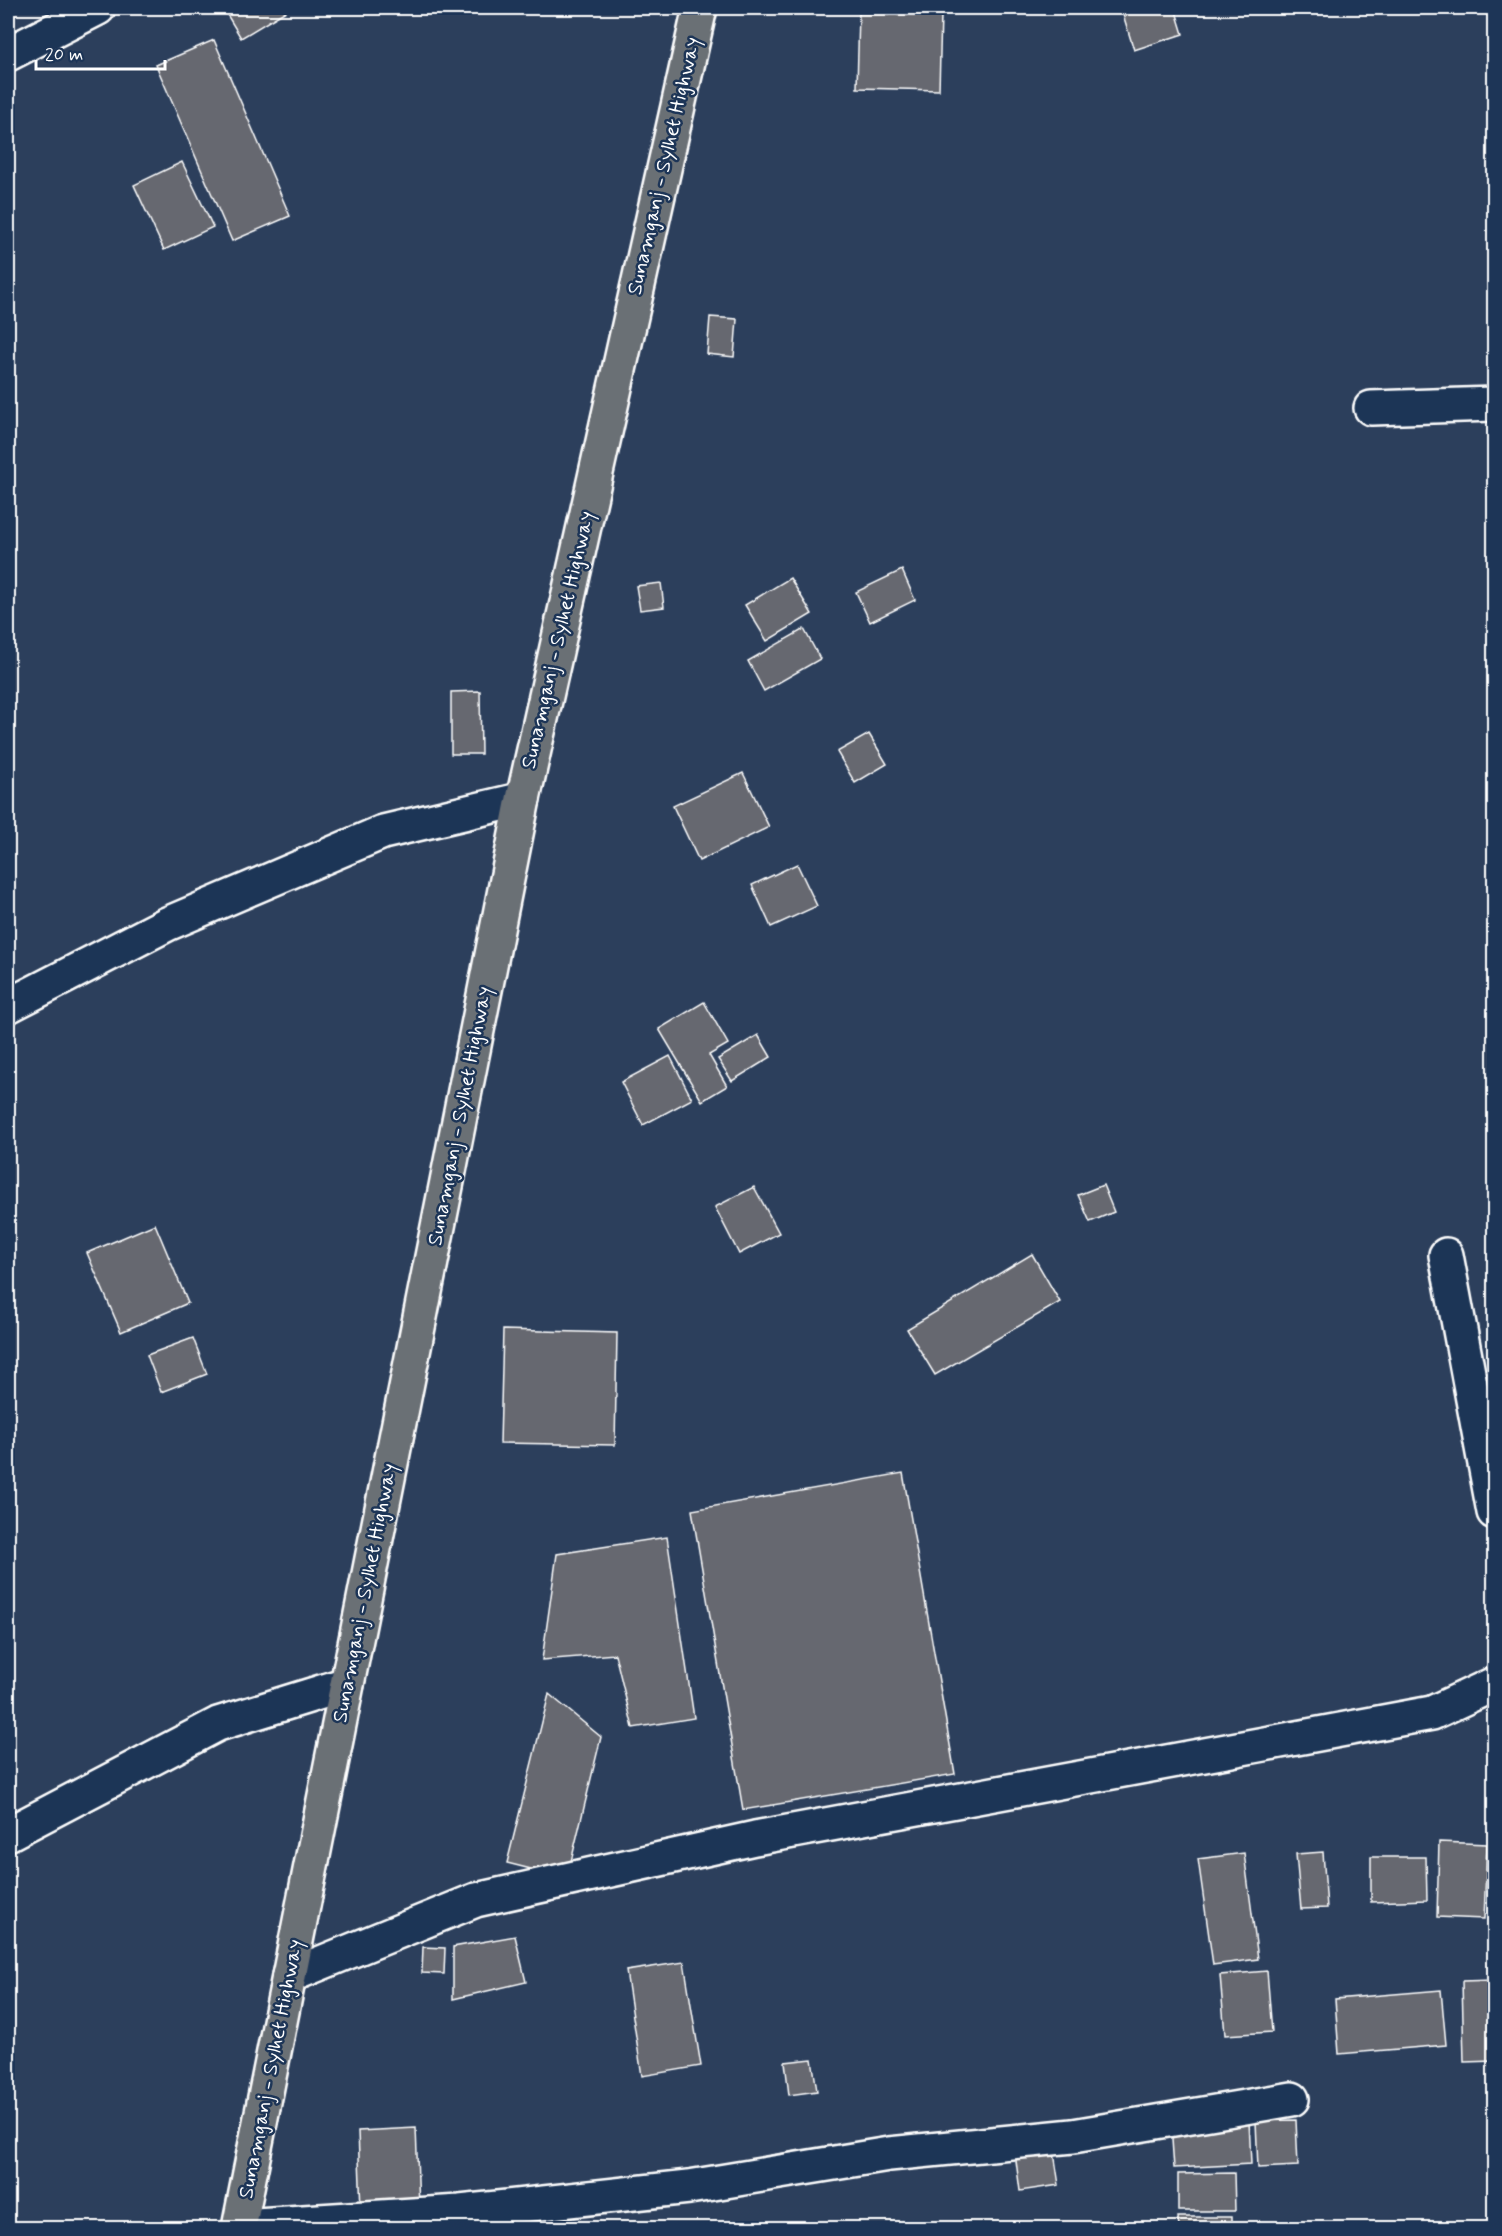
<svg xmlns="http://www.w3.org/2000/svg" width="1502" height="2236" font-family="Mynerve,sans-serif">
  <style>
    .building { fill: #666870; stroke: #fff; stroke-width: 1.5 }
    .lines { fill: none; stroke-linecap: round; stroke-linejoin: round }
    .minor-casing { stroke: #fff; stroke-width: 38 }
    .major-casing { stroke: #fff; stroke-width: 38 }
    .minor { stroke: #1d3557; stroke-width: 33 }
    .major { stroke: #6b6f75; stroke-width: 33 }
    .labels { text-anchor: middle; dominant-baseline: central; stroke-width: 5; stroke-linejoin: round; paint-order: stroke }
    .street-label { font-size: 21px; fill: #fff; stroke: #1d3557 }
  </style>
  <rect width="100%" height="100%" fill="#2c3f5c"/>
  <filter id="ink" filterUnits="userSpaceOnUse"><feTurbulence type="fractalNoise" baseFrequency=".0167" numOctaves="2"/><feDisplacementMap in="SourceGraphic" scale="12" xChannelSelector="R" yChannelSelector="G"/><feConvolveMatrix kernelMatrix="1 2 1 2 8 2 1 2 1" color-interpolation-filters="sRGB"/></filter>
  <g filter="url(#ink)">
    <!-- building -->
    <g class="building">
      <polygon points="223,8 291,8 241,38"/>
      <polygon points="1121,8 1175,8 1183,34 1134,50"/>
      <polygon points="859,13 941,15 939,90 857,88"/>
      <polygon points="214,40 290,216 232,241 156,65"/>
      <polygon points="182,162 213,227 164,250 134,185"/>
      <polygon points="710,317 737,319 734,357 707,354"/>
      <polygon points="902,570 915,600 870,622 856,592"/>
      <polygon points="790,578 812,614 767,641 745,605"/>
      <polygon points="661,583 664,607 640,610 636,586"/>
      <polygon points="804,629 820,659 764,691 748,661"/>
      <polygon points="480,691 481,754 451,754 451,692"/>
      <polygon points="869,734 887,764 855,783 837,752"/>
      <polygon points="743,773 769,827 699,861 673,806"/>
      <polygon points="797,864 817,906 771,927 752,885"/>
      <polygon points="704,1002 728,1044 709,1055 727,1086 702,1101 659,1029"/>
      <polygon points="758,1035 771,1057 732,1081 718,1059"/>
      <polygon points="670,1056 692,1099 643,1125 621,1082"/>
      <polygon points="1103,1185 1114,1212 1090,1222 1078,1195"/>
      <polygon points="754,1187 779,1233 739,1254 715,1207"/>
      <polygon points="155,1224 188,1303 121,1332 87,1253"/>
      <polygon points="1032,1254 1060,1302 935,1375 907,1329"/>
      <polygon points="503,1330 617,1333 615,1445 500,1443"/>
      <polygon points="193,1338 207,1374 161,1392 147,1355"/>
      <polygon points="903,1473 955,1774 743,1810 692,1510"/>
      <polygon points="667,1537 694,1718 633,1728 615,1654 542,1660 557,1554"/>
      <polygon points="549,1694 601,1737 567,1878 507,1863"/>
      <polygon points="1439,1842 1487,1844 1484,1919 1437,1917"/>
      <polygon points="1323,1852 1327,1908 1301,1909 1296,1854"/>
      <polygon points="1244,1853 1258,1959 1213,1965 1198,1859"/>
      <polygon points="1371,1857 1426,1857 1427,1900 1371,1902"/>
      <polygon points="1489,1857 1494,1857 1494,1904 1490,1904"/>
      <polygon points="515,1936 526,1982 453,1999 453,1947"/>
      <polygon points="423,1947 445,1948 444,1974 422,1973"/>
      <polygon points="684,1962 701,2066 642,2076 626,1971"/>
      <polygon points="1267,1971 1272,2032 1225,2035 1220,1975"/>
      <polygon points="1494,1980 1494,2061 1464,2062 1462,1981"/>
      <polygon points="1441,1990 1446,2045 1339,2054 1335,1999"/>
      <polygon points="812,2059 817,2091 789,2095 785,2062"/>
      <polygon points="1296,2120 1298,2166 1258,2168 1256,2121"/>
      <polygon points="1249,2121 1251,2164 1174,2168 1171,2125"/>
      <polygon points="416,2128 419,2207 361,2210 358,2131"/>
      <polygon points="1053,2146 1059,2185 1020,2191 1015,2153"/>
      <polygon points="1234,2173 1235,2211 1178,2211 1178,2174"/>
      <polygon points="1178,2217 1232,2217 1232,2228 1179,2228"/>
    </g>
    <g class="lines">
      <!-- minor casing -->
      <g class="minor-casing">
        <g id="minor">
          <polyline points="8,54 98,8"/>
          <polyline points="1371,408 1494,404"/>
          <polyline points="8,1006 167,924 383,832 523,799"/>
          <polyline points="1446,1255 1494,1512"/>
          <polyline points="8,1834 218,1724 347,1684"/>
          <polyline points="289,1976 476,1900 755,1838 1432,1713 1494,1684"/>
          <polyline points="240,2226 460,2212 689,2187 889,2154 1073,2136 1292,2099"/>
        </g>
      </g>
      <!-- major casing -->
      <g class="major-casing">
        <polyline id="major" points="239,2228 523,799 700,8"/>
      </g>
      <!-- minor -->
      <use href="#minor" class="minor"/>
      <!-- major -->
      <use href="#major" class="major"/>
    </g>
  </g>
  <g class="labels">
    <!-- street labels -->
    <g class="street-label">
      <text transform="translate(664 166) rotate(-77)">Sunamganj - Sylhet Highway</text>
      <text transform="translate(558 640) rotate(-77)">Sunamganj - Sylhet Highway</text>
      <text transform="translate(460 1116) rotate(-79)">Sunamganj - Sylhet Highway</text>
      <text transform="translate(365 1593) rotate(-79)">Sunamganj - Sylhet Highway</text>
      <text transform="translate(271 2069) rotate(-79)">Sunamganj - Sylhet Highway</text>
    </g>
  </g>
  <!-- margin -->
  <rect width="1502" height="2236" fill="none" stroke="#1d3557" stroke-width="30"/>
  <rect x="15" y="15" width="1472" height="2206" fill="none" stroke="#fff" stroke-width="2" filter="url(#ink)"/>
  <!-- scale -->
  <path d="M36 60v9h129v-9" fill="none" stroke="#ffffff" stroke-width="3"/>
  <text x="45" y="60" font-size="18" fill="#ffffff" stroke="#1d3557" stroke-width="4.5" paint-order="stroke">20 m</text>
</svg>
